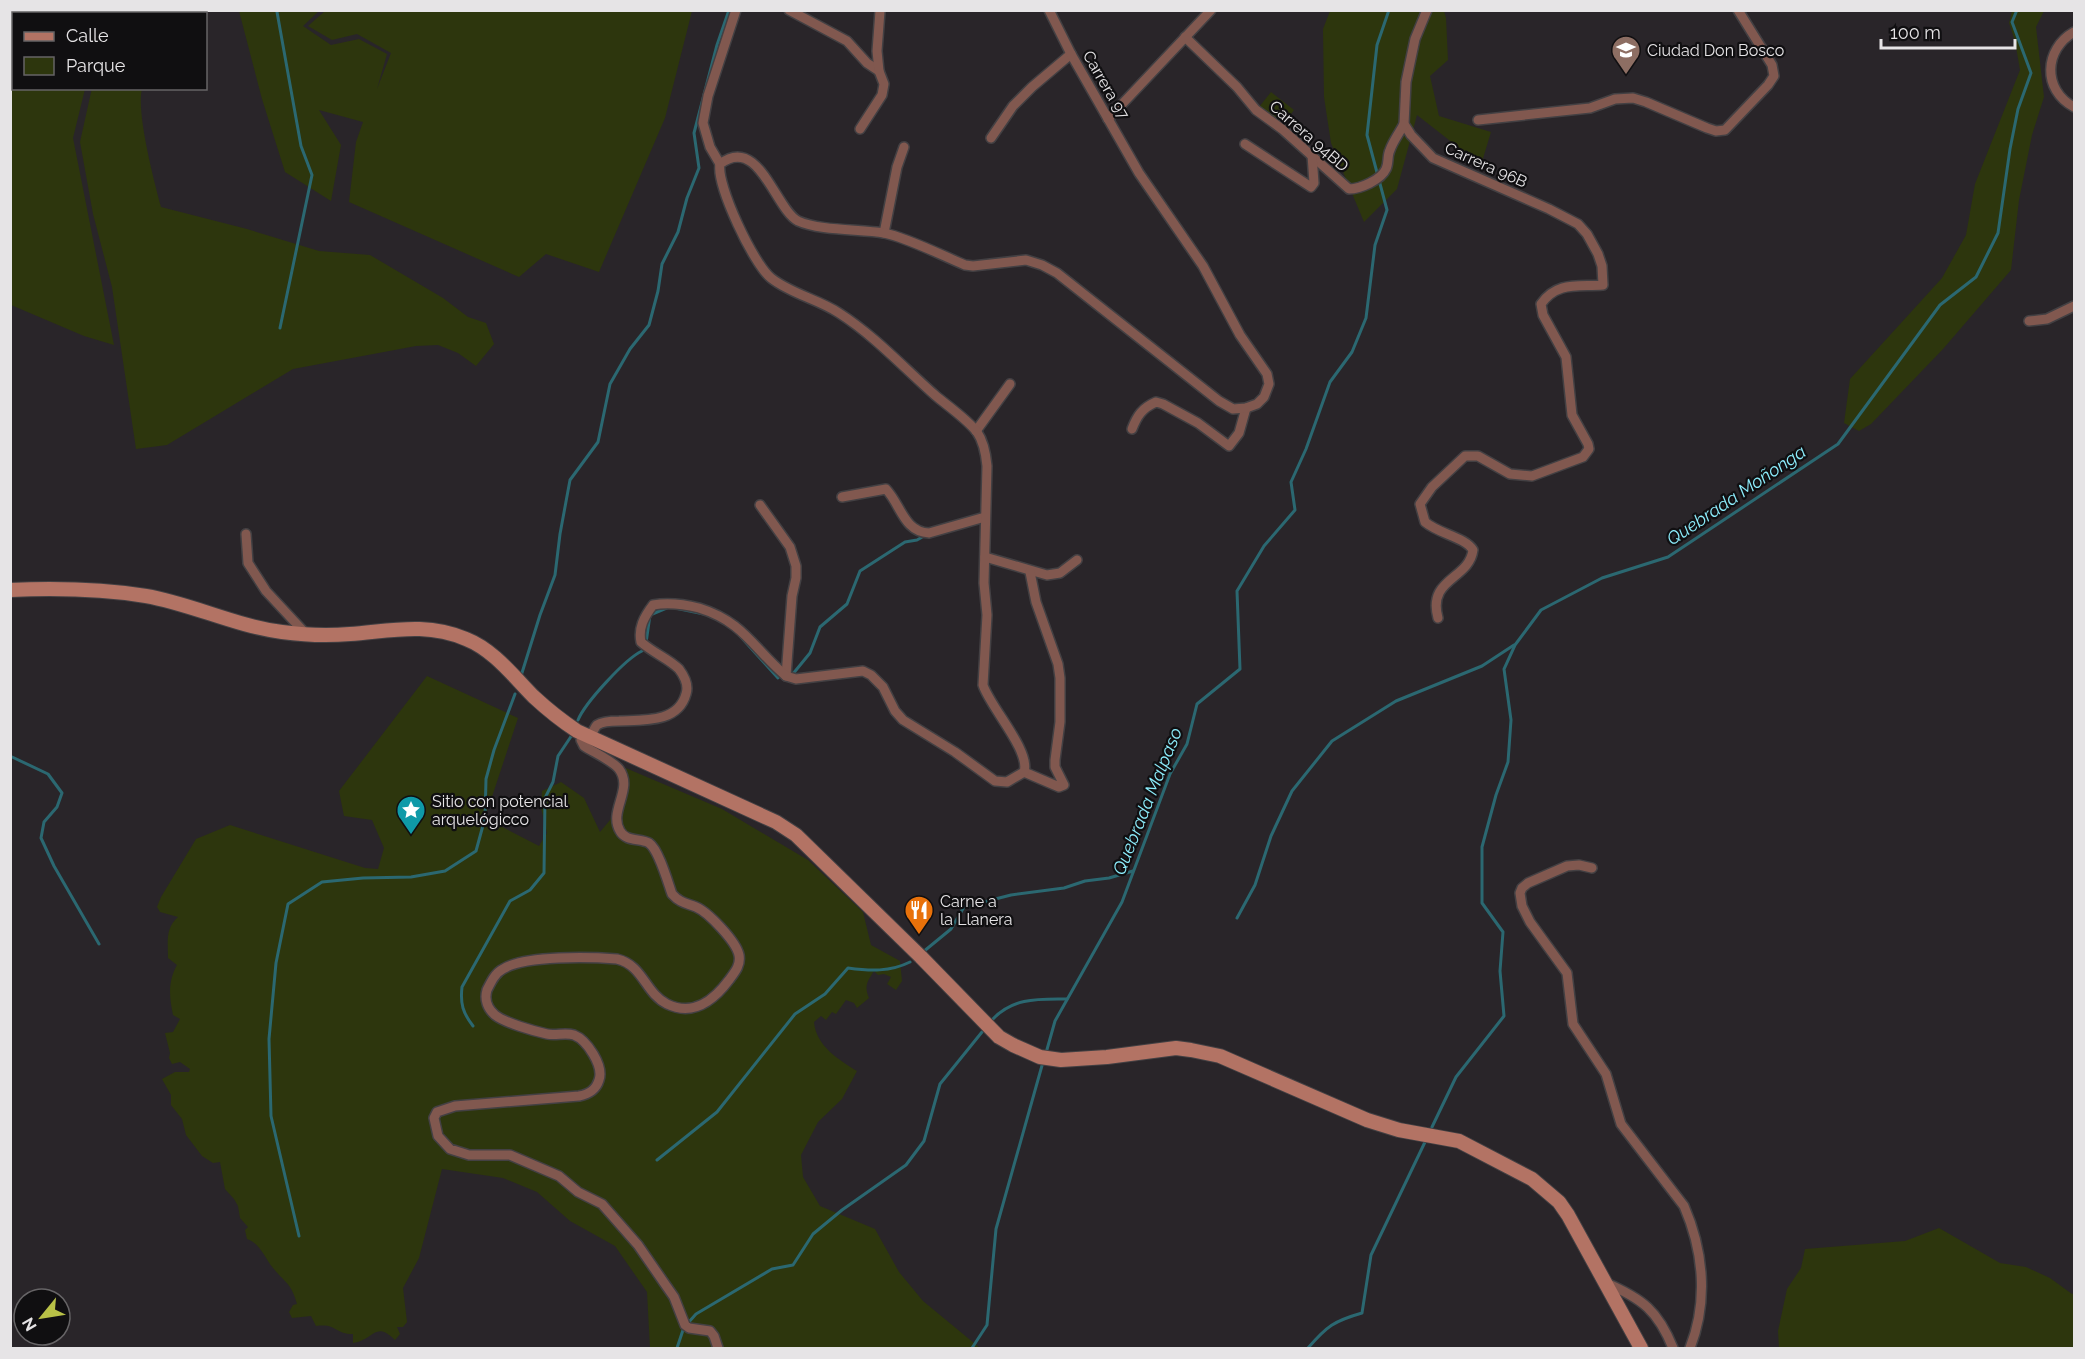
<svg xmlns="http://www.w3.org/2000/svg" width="2085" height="1359" font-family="Raleway,sans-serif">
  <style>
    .green { fill: #2d360d }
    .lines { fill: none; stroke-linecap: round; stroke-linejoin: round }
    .stream { stroke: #2b6871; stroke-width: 3 }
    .minor-casing { stroke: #434043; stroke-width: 12 }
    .secondary-casing { stroke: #434043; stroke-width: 16 }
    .minor { stroke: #81584f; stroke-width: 9 }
    .secondary { stroke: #b37364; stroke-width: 14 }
    .labels { text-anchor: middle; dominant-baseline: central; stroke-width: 4.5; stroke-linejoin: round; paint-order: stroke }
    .poi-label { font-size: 16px; fill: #e6e4e6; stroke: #100f11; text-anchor: start }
    .street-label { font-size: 16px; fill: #e6e4e6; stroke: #100f11 }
    .water-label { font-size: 18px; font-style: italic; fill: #8deefd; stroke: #100f11 }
  </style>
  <rect width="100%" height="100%" fill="#292529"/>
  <!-- green -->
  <g class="green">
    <polygon points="11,10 104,11 103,14 14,14 14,88 85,89 73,138 114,345 84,336 11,305"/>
    <polygon points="239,11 319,11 303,26 331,45 359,39 387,54 377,89 391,53 357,34 332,40 308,26 325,11 692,11 665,118 599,272 546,254 519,277 349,202 356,142 363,122 319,110 341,145 331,201 285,172 262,99"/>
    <polygon points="1330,11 1444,11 1446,18 1448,60 1430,76 1439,116 1491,132 1481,165 1417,115 1397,189 1364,222 1331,143 1324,97 1323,29"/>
    <polygon points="2012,11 2044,11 2036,27 2044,97 2032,135 2019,200 2011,270 1943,349 1871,424 1859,431 1844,423 1850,379 1942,278 1966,235 1975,184 2020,70 2015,41 2009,23"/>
    <path d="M92 88 142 89C136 112 154 181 161 207L247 229 319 251 370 255 443 298 468 317 486 323 494 344 476 366 458 353 438 345 416 346 293 369 167 445 136 449 112 287 93 214 80 142Z"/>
    <polygon points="1271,92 1294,110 1283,125 1259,107"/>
    <path d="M427 676 518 718 485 818 539 846 547 833 541 808 542 791 561 782 584 798 600 832 610 820 616 802 621 766 722 809 808 860 863 912 871 945 900 961 902 981 896 990 887 984 891 977 884 974 878 975 874 971C867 982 864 986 869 998L857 1008 854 1003 846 1000 836 1014 832 1012 826 1020 821 1016 814 1022C816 1046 839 1060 857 1071L842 1099 818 1122 801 1155 803 1177 820 1206 875 1229 899 1272 923 1301 980 1348H650L647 1292 615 1246 570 1221 537 1192 503 1178 442 1169 419 1258 403 1288 407 1322 403 1327H397L400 1334 395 1340C375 1320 374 1340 353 1343V1334C334 1334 337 1323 316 1326L311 1316 292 1318 289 1312 293 1305 297 1304C291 1282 285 1283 273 1268 265 1258 260 1243 247 1239L245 1230 248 1227 240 1218 238 1206 234 1199 225 1189 220 1162 213 1163 202 1156 186 1135 182 1119 171 1105V1095L162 1079 175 1072H189L190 1069 180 1062 172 1064 169 1058 170 1053 165 1033 173 1032 180 1019 173 1015C169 996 168 981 177 965L168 958C168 943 165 928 178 917L160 912 157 907 161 897 196 839 230 825 365 868 378 869 384 848 372 820 344 816 339 791Z"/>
    <polygon points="1939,1228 2000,1263 2026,1267 2050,1278 2072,1294 2074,1293 2074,1348 1779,1348 1778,1331 1787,1289 1801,1268 1805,1249 1905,1241"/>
  </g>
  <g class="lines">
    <!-- stream -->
    <g class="stream">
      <polyline points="278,10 277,12 301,146 312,175 280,328"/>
      <polyline points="675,608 704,614"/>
      <polyline points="740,636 778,678"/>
      <polyline points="646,643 650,615 669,607"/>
      <polyline points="792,675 810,653 820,627 847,604 860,571 905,542 917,540 924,536"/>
      <polyline points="521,676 540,615 555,575 560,534 570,480 598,442 610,384 630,349 649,325 658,291 662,264 678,232 687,198 699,168 694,133 717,45 729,10"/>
      <path d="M578 720C585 703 625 659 642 651"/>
      <polyline points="10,756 48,774 62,793 57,807 44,822 41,838 54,866 99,944"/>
      <polyline points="1237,918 1255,885 1271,836 1292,791 1332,741 1396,701 1482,666 1514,645"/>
      <polyline points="923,952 951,929 964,907 1011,895 1064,888 1085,881 1109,878 1133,871"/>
      <path d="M992 1020C1013 997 1039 999 1067 999"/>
      <path d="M473 1026C463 1013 460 1004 462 987L510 901 530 890 544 873 545 798 553 782 558 756 572 735"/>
      <polyline points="1046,1053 1055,1021 1122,902 1170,774 1187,744 1197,704 1240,669 1237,591 1264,546 1295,510 1291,482 1306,449 1330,382 1352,352 1366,318 1375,245 1387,210 1367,135 1377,45 1389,10"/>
      <polyline points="1432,1127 1456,1077 1504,1016 1500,971 1503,932 1482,903 1482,847 1496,795 1508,762 1511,720 1504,669 1515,645 1541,610 1602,578 1668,557 1838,444 1940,305 1976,277 1998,233 2010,149 2018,109 2031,73 2012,22 2017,10"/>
      <path d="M657 1160 717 1112 795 1014 825 994 848 968C870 971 890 972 910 962"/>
      <polyline points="299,1236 271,1116 269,1039 276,963 288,904 322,882 363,878 411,877 445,871 476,851 485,818 486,779 494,750 515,694"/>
      <polyline points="688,1323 696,1314 772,1269 793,1265 813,1234 842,1210 906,1165 924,1141 940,1084 982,1032"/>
      <polyline points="677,1348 684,1327"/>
      <polyline points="972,1348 987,1325 996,1229 1043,1062"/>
      <path d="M1308 1348C1327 1326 1334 1321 1362 1313L1371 1255 1425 1142"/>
    </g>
    <!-- minor casing -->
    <g class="minor-casing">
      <g id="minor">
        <polyline points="789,10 847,41 867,63 879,71"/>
        <path d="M1427 10 1415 39 1406 82 1404 124 1411 135 1433 158 1549 209 1578 224 1587 234 1598 254 1602 266 1603 285C1578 287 1557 281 1541 304L1543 315 1566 357 1572 415 1588 444 1589 449 1583 457 1532 476 1510 474 1478 456H1465L1432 487 1420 504 1425 522C1439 534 1465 537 1473 550 1469 580 1427 578 1438 618"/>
        <path d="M2074 32C2044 49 2042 90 2074 107"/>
        <path d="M1185 37 1237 87 1256 110 1282 129 1349 189C1360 189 1381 180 1386 169 1389 163 1387 156 1390 150 1393 141 1400 132 1404 124"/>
        <polyline points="1108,119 1211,10"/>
        <polyline points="1478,120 1590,108 1615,99 1633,98 1646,102 1707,128 1716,131 1725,130 1768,85 1774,76 1772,65 1738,10"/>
        <polyline points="860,129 882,95 884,84 879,71 877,51 880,11"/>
        <polyline points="991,138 1013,106 1032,87 1071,54"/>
        <polyline points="1245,144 1311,187 1314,183 1312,155"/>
        <polyline points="720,164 710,147 703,123 708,96 736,10"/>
        <polyline points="884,233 897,167 904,147"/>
        <polyline points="2029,321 2047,319 2074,306"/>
        <path d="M1132 429C1137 416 1142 408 1156 402L1163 404 1198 423 1229 446 1239 433 1246 408"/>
        <polyline points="976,431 1010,384"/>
        <path d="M842 497 886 489C901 505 904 532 929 533L985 517"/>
        <polyline points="760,505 790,547 796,566 796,578 792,596 786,676"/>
        <polyline points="246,534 248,563 266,591 306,634"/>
        <polyline points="985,557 1047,575 1060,573 1077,560"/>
        <polyline points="1024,772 1059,787 1064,785 1055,767 1055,760 1060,722 1060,678 1058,664 1036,602 1030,572"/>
        <path d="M1592 868 1579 865 1567 866 1528 883 1522 888 1520 893 1522 906 1530 922 1567 973 1573 1024 1606 1074 1621 1124 1684 1206C1704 1252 1708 1302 1690 1348"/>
        <path d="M1606 1283C1643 1299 1658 1311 1673 1348"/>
        <path d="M718 1348 714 1336 710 1331 689 1328 685 1325 674 1297 667 1287 638 1245 602 1204 578 1192 559 1176 510 1155H469L450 1149 438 1136 434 1118 437 1112 455 1106 579 1096C589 1094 596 1090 599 1080 604 1066 587 1040 574 1035 565 1032 556 1036 547 1034 534 1031 505 1023 495 1015 488 1009 484 1000 487 990 491 982 495 973 503 969 525 955 591 957 617 959 643 965 645 993 667 1004 694 1017 714 1000 729 980 735 972 741 965 739 955 736 941 708 912 696 907 686 903 680 903 672 894 668 883 659 850 649 843 640 838 626 842 620 831 608 811 634 789 619 769 613 761 593 752 584 746L581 740 584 734 592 733C594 730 595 727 597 725 603 721 612 721 619 721 644 720 678 723 686 694 689 685 685 677 679 669 668 658 653 653 641 642 638 628 644 617 653 605 669 602 683 604 699 608 744 622 753 648 786 676L796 679 863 671 871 675 883 687 895 711 903 720 955 752 995 781 1007 782 1024 772C1031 751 990 707 983 685L987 615 984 583 987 466C986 455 984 442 977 432 968 420 948 406 936 396 904 368 875 336 839 313 818 299 791 294 771 278 754 265 716 185 720 164 759 134 775 209 798 221 820 231 860 229 884 233 908 238 941 255 965 265L973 266 1026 260 1042 265 1057 273 1219 401 1233 409 1246 408 1257 404 1264 397 1269 384 1267 374 1240 335 1203 266 1139 173 1071 54 1049 10"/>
      </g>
    </g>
    <!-- secondary casing -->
    <g class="secondary-casing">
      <path id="secondary" d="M10 590C55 588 102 589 146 596 192 604 235 626 282 632 304 635 328 636 350 634 391 631 426 622 466 639 494 650 514 677 534 697 548 710 562 721 577 731L776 822 796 835 921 957 999 1037 1013 1045 1040 1057 1061 1060 1107 1057 1176 1048 1191 1050 1220 1056 1367 1120 1399 1130 1459 1141 1532 1179 1559 1202 1568 1215 1641 1348"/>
    </g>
    <!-- minor -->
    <use href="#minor" class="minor"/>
    <!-- secondary -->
    <use href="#secondary" class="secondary"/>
  </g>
  <!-- icons -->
  <defs>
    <g id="school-pin" transform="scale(1.5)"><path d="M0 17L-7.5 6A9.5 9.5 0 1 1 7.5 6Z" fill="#8d6e63" stroke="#100f11"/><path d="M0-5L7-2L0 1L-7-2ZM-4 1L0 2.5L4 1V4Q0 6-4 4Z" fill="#fff"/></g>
    <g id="sight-pin" transform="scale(1.5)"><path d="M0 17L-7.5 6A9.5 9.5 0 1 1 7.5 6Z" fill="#0f9aa8" stroke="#100f11"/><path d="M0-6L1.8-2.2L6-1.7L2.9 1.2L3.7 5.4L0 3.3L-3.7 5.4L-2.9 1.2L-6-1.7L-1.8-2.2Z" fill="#fff"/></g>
    <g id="restaurant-pin" transform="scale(1.5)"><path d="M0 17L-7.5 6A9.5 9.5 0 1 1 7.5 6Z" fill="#e8710a" stroke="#100f11"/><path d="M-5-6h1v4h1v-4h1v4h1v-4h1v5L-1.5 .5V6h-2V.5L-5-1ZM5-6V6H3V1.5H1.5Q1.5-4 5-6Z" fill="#fff"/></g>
  </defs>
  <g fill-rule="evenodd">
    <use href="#school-pin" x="1626" y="50"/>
    <use href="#sight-pin" x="411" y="810"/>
    <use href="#restaurant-pin" x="919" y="910"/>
  </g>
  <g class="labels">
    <!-- poi labels -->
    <g class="poi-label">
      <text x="1647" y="50">Ciudad Don Bosco</text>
      <text x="432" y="801">Sitio con potencial<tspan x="432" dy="18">arquelógicco</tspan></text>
      <text x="940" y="901">Carne a<tspan x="940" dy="18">la Llanera</tspan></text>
    </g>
    <!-- street labels -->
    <g class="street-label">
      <text transform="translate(1106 85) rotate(60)">Carrera 97</text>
      <text transform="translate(1309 136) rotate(41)">Carrera 94BD</text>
      <text transform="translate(1486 165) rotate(24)">Carrera 96B</text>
    </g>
    <!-- water labels -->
    <g class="water-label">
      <text transform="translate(1736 495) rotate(-34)">Quebrada Moñonga</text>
      <text transform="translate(1147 801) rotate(-68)">Quebrada Malpaso</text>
    </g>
  </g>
  <!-- border -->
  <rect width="2085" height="1359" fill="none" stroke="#e6e4e6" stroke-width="24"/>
  <!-- legend -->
  <rect x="12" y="12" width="195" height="78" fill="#100f11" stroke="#666466" stroke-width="1.5"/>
  <rect x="24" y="32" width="30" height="9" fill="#b37364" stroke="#666466" stroke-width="1.5"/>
  <text x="66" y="42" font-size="18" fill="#e6e4e6">Calle</text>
  <rect x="24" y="57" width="30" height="18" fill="#2d360d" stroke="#666466" stroke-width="1.5"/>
  <text x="66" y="72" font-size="18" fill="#e6e4e6">Parque</text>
  <!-- north arrow -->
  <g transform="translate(42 1317) rotate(240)"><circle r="28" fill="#100f11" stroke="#666466" stroke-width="1.5"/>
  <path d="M0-4.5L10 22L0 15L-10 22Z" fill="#b8c147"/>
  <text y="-9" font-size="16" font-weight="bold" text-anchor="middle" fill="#e6e4e6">N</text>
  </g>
  <!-- scale -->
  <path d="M1881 39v9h134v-9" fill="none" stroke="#e6e4e6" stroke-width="3"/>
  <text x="1890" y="39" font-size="18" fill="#e6e4e6" stroke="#100f11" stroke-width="4.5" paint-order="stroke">100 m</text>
</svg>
